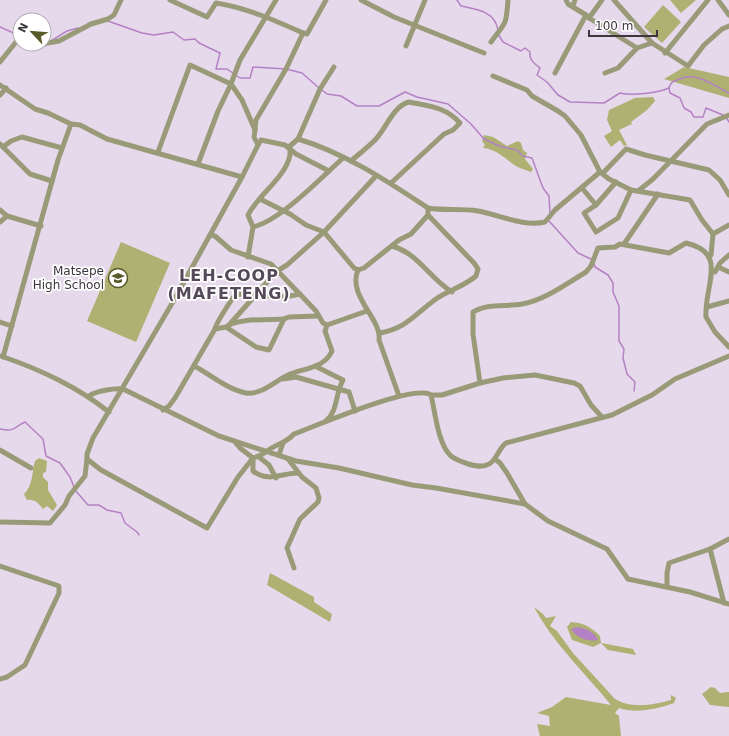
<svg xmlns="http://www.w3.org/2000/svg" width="729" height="736" font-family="'DejaVu Sans',sans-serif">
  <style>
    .green { fill: #afb173 }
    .water { fill: #b482c4 }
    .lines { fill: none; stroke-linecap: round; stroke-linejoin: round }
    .stream { stroke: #b482c4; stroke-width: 1.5 }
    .minor { stroke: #999b78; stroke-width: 5 }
    .labels { text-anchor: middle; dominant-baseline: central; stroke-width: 3.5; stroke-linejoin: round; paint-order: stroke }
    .poi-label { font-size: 12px; fill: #3c363d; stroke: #fff; text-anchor: end }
    .district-label { font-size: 16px; font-weight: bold; letter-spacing: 1px; fill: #544958; stroke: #fff }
  </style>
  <rect width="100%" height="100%" fill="#e6d9eb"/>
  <!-- green -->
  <g class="green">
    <polygon points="670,0 696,0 681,13"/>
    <polygon points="663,5 681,22 662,43 644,27"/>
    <polygon points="684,67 729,77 729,98 664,79"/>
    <polygon points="653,97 655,101 647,110 631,122 632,124 619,130 627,145 624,146 620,140 611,147 604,136 612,131 607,120 609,110 635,98"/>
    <path d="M484 135 493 137 507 146 518 141 521 143 523 150 527 153 525 159 533 169 531 172C526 170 519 168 516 166 505 159 498 150 484 148L483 147 485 145 482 141Z"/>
    <polygon points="121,242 170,263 136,342 87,321"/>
    <path d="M39 458 47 461 46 472 43 473V477L48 482V490L57 505 53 511 47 506 43 509C38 503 35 499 27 500L24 494C33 486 32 471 35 461Z"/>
    <polygon points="270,573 314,597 314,602 332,614 330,622 267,585"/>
    <path d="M534 607 543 614 546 618 556 616 550 626 557 631 573 653 615 699C631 709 654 705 671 700V695L676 698 674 703C657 709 636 714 619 708L615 713 619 716 621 736H540L537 724 550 726 549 716 537 713 552 707 566 697 611 705C586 674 553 643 534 607Z"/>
    <path d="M571 622C584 623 591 627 600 636L601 643 633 649 636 655 608 650 601 643 593 647 572 640 567 627Z"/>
    <polygon points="711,687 715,688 720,693 729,692 729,707 710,705 702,694"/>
  </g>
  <!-- water -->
  <path class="water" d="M576 627C584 627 595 632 598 640 587 642 577 638 571 629Z"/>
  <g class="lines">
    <!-- stream -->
    <g class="stream">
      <path d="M457 0 461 6C476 9 495 11 498 30"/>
      <polyline points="108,21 142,33 154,35 173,32 184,40 195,39 199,43 220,53 216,69 227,69 240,78 250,78 253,67 286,69 302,73 319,88"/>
      <polyline points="0,27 20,36"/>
      <path d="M498 34 503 42 521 51 525 48 530 52C529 60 534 63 540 68L537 75 547 82 558 95 570 102 604 103 620 93C632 96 658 93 669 88L670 93 680 98 684 108 691 112 694 117H703L706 108 723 115"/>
      <polyline points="51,41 67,31 78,28"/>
      <polyline points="36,44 45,46"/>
      <path d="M669 88C671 81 674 81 680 79 696 71 714 86 729 93"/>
      <polyline points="322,90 327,94 341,96 357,106 379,106 405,92 417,97 448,104 471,124 484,139 499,146 517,150 523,156 532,158 543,188 549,196 550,213"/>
      <polyline points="726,117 729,122"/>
      <polyline points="549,221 578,253 593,260"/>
      <polyline points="594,263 595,267 608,275 613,283 613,292 619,306 619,341 624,349 623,358 627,374 635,382 634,391"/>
      <path d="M0 429C17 432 13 427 25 422L43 439 46 456 60 463 70 477 74 487"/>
      <polyline points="75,490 88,505 99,505 107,510 121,513 125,523 137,532 139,535"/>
    </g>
    <!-- minor -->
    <g class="minor">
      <path d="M170 0 207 17 216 3C247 8 274 20 303 33"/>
      <polyline points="276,0 240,60 231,84 242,100 255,130 256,120 286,69 303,33 307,34 326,0"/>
      <polyline points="361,0 394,17 484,53"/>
      <polyline points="566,0 568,4 586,15"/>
      <polyline points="614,0 652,43 688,66 704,45 722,29 729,26"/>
      <polyline points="718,0 729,15"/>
      <polyline points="573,6 575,0"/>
      <polyline points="589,18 637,48"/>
      <path d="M491 42C506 21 506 27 508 0"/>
      <polyline points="42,44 59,41 91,24 108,19 114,15 121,0"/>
      <polyline points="406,46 425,0"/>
      <polyline points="665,53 708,0"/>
      <polyline points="0,62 20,37"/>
      <polyline points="555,73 586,15 589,18 602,0"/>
      <polyline points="605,73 618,68 637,48 652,43"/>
      <polyline points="493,76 527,90 532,96 558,111 565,116 581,135 600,172 609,179 631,190 690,200 702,220 713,234"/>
      <polyline points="0,85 35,109 48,113 71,124 58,160 3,357"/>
      <polyline points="0,95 6,88"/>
      <polyline points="71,124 80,125 107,139 242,177 174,300 93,438 87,454 87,459 101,470 207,528 238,477 253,458 240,448 236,443"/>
      <polyline points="0,144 30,174 52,181"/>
      <polyline points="258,145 261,140 285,145 296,154 329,171"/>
      <polyline points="3,147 11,141 22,137 62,148"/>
      <polyline points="158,152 190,65 231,84 218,111 198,164"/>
      <path d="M351 161C359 154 368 147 375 140 386 129 393 106 409 102 429 106 446 107 460 123L453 130 444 134 391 183"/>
      <polyline points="603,173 626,149 645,155 709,170 720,180 729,195"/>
      <polyline points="242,177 258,145 254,137 255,130"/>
      <polyline points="616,182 596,205 584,213 596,232 618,218 631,190"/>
      <polyline points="582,188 596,205"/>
      <polyline points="638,191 653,179 707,124 729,115"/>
      <path d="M260 199 290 214 306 225 324 232 354 268 358 270 364 268 399 240 411 234 428 215V208C387 181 345 153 298 139"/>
      <path d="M428 208C445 211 461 208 478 211 500 215 523 227 545 222L555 210 600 172"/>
      <polyline points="0,210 7,216 41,226"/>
      <polyline points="0,222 7,216"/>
      <path d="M253 227C280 221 322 177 343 158"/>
      <polyline points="210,235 215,236 231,250 271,264 316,311 323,323 327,325"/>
      <polyline points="624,244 658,194"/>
      <path d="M392 246C418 253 430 279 452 292"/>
      <polyline points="711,255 713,234 729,225"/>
      <path d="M248 257 253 227 248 215C258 195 286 177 290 155 290 152 290 149 290 146L298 139 320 89 334 67"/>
      <polyline points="718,267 729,272"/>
      <path d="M358 270C347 296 382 319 379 340L399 396"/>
      <polyline points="715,272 720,263 729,255"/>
      <polyline points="707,307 729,301"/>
      <polyline points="284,319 289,317 318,316"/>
      <polyline points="0,322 12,326"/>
      <polyline points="229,325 277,271 287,265 324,232 376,176"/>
      <path d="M215 329 226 327 256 347 269 350 284 319C270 320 235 318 226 327"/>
      <path d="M380 333C407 328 415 314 436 299 449 290 463 287 476 276L478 269 474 263 428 215"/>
      <path d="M1 356C41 370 76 386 109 412"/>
      <path d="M194 366C210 374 228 390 246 393 262 395 275 381 288 375 303 368 324 369 332 351L325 331 327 325 367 311"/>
      <path d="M315 366 343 380C335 394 338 411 326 421"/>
      <polyline points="283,379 296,377 349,392 355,411"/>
      <polyline points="480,383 503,378 535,375 574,383 580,386 591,405 602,417"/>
      <path d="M431 395H442L480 383 473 334V312C487 303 506 307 522 304 545 300 566 284 586 272L591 266 598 248 615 247 620 244 669 253 686 243C729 253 704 285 706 317L715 332 729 347"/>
      <path d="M89 396C96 391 114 388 123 389L219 436 296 461 339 468 412 485 436 488 525 504"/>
      <path d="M163 410 169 406 175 398 215 329C216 323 231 300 236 294L285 297 300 294"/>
      <polyline points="0,450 31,468"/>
      <polyline points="279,455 283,443"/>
      <polyline points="259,457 269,465 276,478"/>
      <polyline points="288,459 302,477 316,488 319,498 318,502 300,519 287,548 294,568"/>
      <polyline points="495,459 500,463 507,473 525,504 548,521 607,549 628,579 690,592 729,604"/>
      <path d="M298 473C282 473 268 483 253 471V458C261 456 263 454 270 449 279 443 286 443 294 434 316 426 415 383 431 395 435 411 438 445 451 456 456 460 463 462 468 464 475 466 483 468 489 464 497 460 498 449 506 443L612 415 652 395 675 379 729 356"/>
      <polyline points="0,522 50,523 65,505 69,496 85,476 87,459"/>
      <polyline points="710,549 724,603"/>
      <polyline points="0,566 59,586 59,593 25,665 7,677 0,679"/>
      <polyline points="667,587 667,573 669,563 710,549 729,539"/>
    </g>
  </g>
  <!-- icons -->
  <defs>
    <g id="school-ring" transform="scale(1)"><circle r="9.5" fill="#fff" stroke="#585a27" stroke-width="1.5"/><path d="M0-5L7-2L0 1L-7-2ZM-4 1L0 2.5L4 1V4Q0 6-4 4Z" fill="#585a27"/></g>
  </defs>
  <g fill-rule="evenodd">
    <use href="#school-ring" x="118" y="278"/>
  </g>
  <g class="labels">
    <!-- poi labels -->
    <g class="poi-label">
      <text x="104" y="271">Matsepe<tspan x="104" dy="14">High School</tspan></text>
    </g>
    <!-- district labels -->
    <g class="district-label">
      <text x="229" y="275">LEH-COOP<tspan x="229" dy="18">(MAFETENG)</tspan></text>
    </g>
  </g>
  <!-- north arrow -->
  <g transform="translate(32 32) rotate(296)"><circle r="19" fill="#ffffff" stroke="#b1afb1"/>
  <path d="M0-3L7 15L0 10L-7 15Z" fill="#585a27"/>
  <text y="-6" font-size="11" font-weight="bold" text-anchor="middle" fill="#3c363d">N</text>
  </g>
  <!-- scale -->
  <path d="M589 30v6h68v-6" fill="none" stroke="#3c363d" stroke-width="2"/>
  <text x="595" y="30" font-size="12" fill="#3c363d" stroke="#ffffff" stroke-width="3" paint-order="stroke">100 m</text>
</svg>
